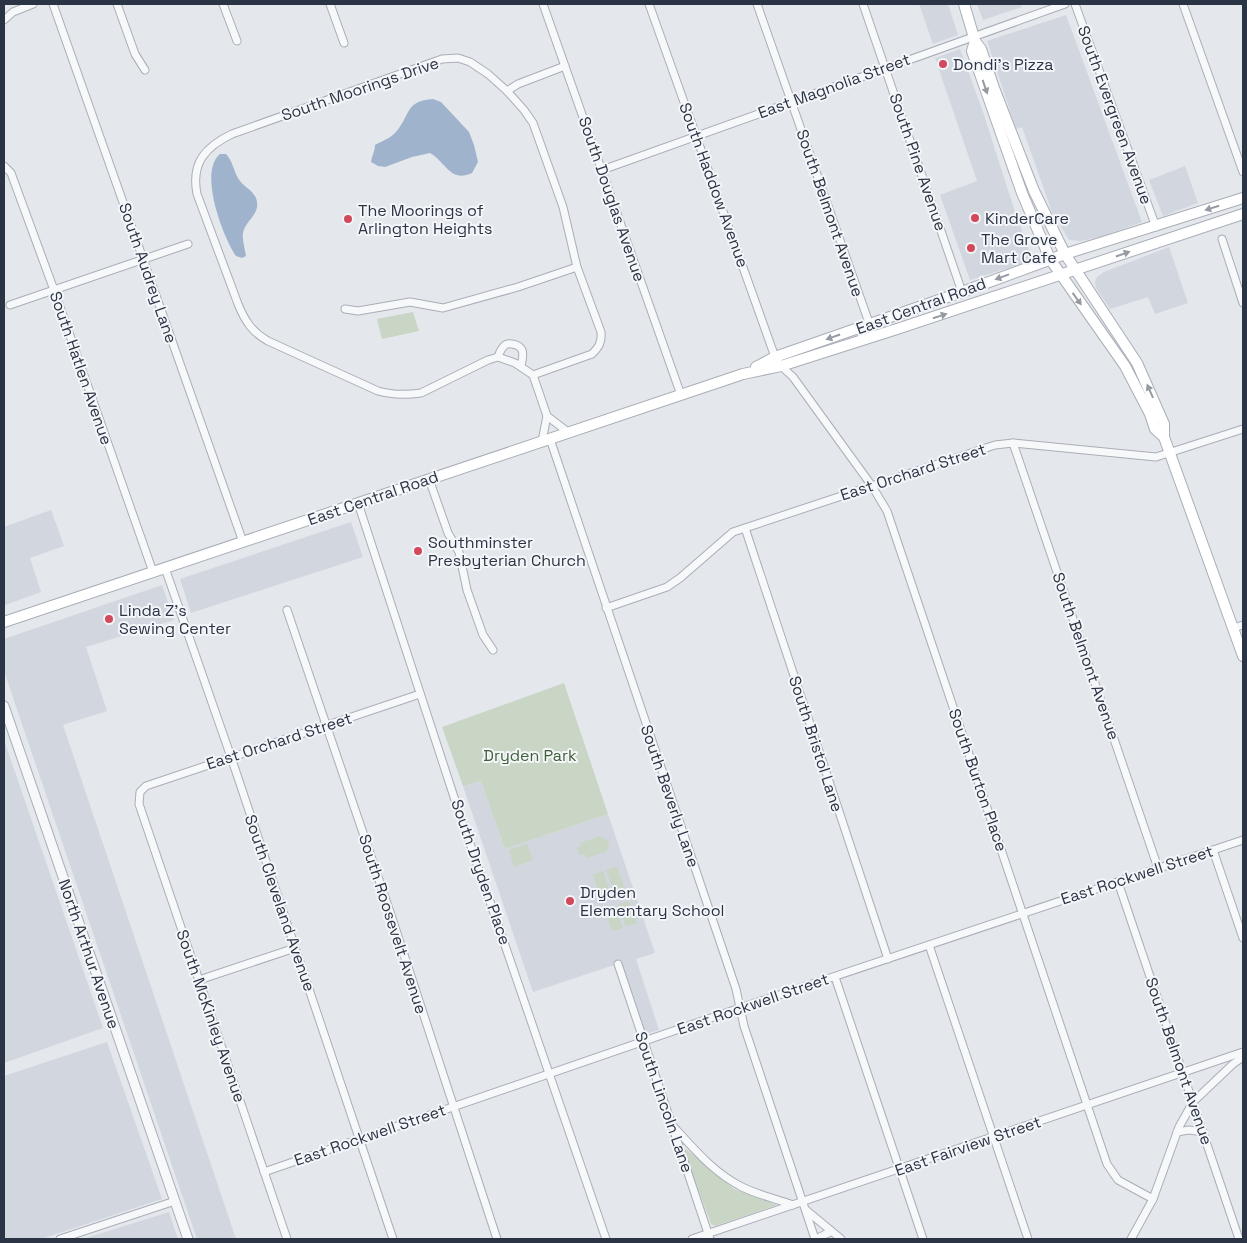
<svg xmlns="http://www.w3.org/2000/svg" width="1247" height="1243" font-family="'Space Grotesk',sans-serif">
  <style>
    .built { fill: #d2d6de }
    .green { fill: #c9d6c5 }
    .water { fill: #9fb4cc }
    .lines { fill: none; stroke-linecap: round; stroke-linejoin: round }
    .minor-casing { stroke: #a9aeb7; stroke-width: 9 }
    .tertiary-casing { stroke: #a9aeb7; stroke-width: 11 }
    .secondary-casing { stroke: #a9aeb7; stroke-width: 12 }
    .minor { stroke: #f7f8fa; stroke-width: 7 }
    .tertiary { stroke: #f7f8fa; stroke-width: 9 }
    .secondary { stroke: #fff; stroke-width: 10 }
    .oneway { fill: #959aa2 }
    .poi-dot { fill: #d1495b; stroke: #f4f6f9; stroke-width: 2 }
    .labels { text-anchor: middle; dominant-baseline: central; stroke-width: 4; stroke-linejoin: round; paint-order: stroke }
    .poi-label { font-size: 16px; fill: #2b3445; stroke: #f4f6f9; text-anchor: start }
    .street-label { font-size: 16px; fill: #2b3445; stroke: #f4f6f9 }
    .park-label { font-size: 16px; fill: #3f6138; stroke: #f4f6f9 }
  </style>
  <rect width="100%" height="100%" fill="#e4e7ec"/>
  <!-- built -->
  <g class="built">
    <polygon points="919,4 948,4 958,35 933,44"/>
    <polygon points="977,4 1020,4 1022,7 983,20"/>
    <polygon points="1066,15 1142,222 1100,237 1081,241 1069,240 1052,212 1022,127 1016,129 987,41"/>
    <polygon points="960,49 983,112 1016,215 1030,252 1029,259 1025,263 970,280 940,195 977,181 935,58"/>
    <polygon points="1185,166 1198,203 1163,216 1149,180"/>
    <polygon points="1169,247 1188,303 1155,314 1148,297 1110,309 1096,288 1095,282 1097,277 1104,272"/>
    <polygon points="51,510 64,546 30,558 41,592 5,605 4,527"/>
    <polygon points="351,522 363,557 191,613 180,579"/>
    <polygon points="162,585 174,620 86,647 107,711 63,725 236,1239 197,1239 4,671 4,639"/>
    <polygon points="4,740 103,1028 4,1063"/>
    <polygon points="481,781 505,849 608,814 655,953 636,959 659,1030 645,1034 620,963 533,992 463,786"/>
    <polygon points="107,1042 162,1199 41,1239 4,1239 4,1076"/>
    <polygon points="169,1212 178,1239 83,1239"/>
  </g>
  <!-- green -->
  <g class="green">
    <polygon points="413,312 419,331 382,339 377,319"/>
    <polygon points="564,683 608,814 505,849 481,781 463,786 442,727"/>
    <polygon points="600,836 608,841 609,847 605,852 586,858 585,854 580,855 577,848 581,846 580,843"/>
    <polygon points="527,844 533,860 514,867 509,850"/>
    <polygon points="617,867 625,889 614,892 606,870"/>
    <polygon points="603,871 611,894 600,897 593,875"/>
    <polygon points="629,901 637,923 626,927 618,904"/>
    <polygon points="615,906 623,928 612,931 605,909"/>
    <polygon points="686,1149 734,1189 777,1205 715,1226 711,1224 684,1151"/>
  </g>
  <!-- water -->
  <g class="water">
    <path d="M433 99 441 102 469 132 474 145 478 162 472 173C450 183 446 162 430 153L412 157 385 167 378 166 371 162C372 155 375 151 375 145 382 141 391 138 396 132 411 114 405 101 433 99Z"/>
    <path d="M220 154H226C233 162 233 169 238 178 242 186 252 189 256 198 262 214 245 220 243 233 242 240 245 249 246 256L242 258 236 256C223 237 198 172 220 154Z"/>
  </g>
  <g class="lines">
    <!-- minor casing -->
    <g class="minor-casing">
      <g id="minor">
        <polyline points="53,4 243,542"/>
        <polyline points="117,4 135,54 145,70"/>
        <polyline points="223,4 237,41"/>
        <polyline points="330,4 344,43"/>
        <polyline points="543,4 681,395"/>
        <polyline points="649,4 775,357 781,366 793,377 872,486 887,511 1107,1164 1118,1180 1153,1199"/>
        <polyline points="757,4 874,337"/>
        <polyline points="863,4 962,292"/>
        <polyline points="1075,4 1156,227"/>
        <polyline points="1183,4 1243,172"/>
        <polyline points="4,20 13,12 33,4"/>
        <polyline points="507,91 518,84 565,66"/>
        <polyline points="4,166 11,173 54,290 153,572"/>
        <polyline points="602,170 1065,4"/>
        <polyline points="1222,239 1243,303"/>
        <polyline points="10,305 188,244"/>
        <polyline points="345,309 358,311 410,302 443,308 518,287 577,267"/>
        <path d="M498 357C499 354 501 349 504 346 508 342 519 344 522 350 524 355 522 361 521 366"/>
        <path d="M533 375 592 354C599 347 602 342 601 332L577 267 563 207 533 123 524 110 507 91 488 74 470 62 458 58 442 59 232 134C205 147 191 163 197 194L238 304C245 321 252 332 268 341L378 391C392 395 406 395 421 393L488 360 498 357 515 363 533 375 547 416 542 441"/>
        <polyline points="547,416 568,432"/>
        <polyline points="550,439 736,989 744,1026 815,1239"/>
        <polyline points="1013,443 1158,868"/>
        <polyline points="429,479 448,533 459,552 467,590 483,635 493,650"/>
        <polyline points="358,503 454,797 606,1239"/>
        <polyline points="745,528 888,959"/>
        <polyline points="165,568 231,757 393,1239"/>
        <polyline points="606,608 667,587 680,578 733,532 995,445 1013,443 1156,457 1243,429"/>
        <polyline points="287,610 391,915 497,1239"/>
        <polyline points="1233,628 1243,625"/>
        <polyline points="1213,850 1243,938"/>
        <polyline points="1118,882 1239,1239"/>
        <polyline points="929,945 1028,1239"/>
        <polyline points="618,964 710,1239"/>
        <polyline points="835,977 923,1239"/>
        <polyline points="199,980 295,948"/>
        <path d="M673 1126C694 1149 714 1173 742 1187 758 1195 777 1199 793 1205"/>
        <polyline points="1177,1132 1189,1130 1203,1132"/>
        <polyline points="264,1172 740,1008 1243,840"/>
        <polyline points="806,1210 841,1239"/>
        <polyline points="60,1239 175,1201"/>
        <polyline points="287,1239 139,804 140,792 146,786 420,694"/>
        <polyline points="692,1239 1243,1052"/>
        <polyline points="816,1239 830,1232"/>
        <polyline points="1131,1239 1153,1199 1179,1127 1193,1102 1233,1064 1243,1057"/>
      </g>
    </g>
    <!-- tertiary casing -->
    <g class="tertiary-casing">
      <polyline id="tertiary" points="4,706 188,1239"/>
    </g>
    <!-- secondary casing -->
    <g class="secondary-casing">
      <g id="secondary">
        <polyline points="964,4 975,41 981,49 994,88 1034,191 1065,254 1137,363 1164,424 1164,437"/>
        <polyline points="975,41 972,51 1022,193 1050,259 1125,366 1150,414 1155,429 1164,437 1243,656"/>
        <polyline points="756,367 775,357 962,292 1065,254 1243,198"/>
        <polyline points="4,622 743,374 781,366 897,329 1243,214"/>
      </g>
    </g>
    <!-- minor -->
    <use href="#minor" class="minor"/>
    <!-- tertiary -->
    <use href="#tertiary" class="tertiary"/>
    <!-- secondary -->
    <use href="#secondary" class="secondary"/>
  </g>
  <!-- one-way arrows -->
  <defs><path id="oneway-solid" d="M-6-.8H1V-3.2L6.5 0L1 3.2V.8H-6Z" transform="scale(1.25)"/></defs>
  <g class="oneway">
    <use href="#oneway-solid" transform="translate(985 87) rotate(71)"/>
    <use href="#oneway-solid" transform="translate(1212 208) rotate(162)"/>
    <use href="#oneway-solid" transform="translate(1123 254) rotate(-19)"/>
    <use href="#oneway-solid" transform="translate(1002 277) rotate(160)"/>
    <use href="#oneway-solid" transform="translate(1077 299) rotate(54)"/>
    <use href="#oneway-solid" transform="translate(940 316) rotate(-18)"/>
    <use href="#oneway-solid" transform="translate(833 337) rotate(161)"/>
    <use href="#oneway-solid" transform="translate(1150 391) rotate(-114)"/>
  </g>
  <!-- markers -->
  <g class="poi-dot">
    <circle cx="943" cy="64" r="5"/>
    <circle cx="975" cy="218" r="5"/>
    <circle cx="348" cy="219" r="5"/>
    <circle cx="971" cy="248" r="5"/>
    <circle cx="418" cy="551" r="5"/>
    <circle cx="109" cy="619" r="5"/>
    <circle cx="570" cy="901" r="5"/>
  </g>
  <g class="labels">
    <!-- poi labels -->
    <g class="poi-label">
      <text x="953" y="64">Dondi's Pizza</text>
      <text x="358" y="210">The Moorings of<tspan x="358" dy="18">Arlington Heights</tspan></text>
      <text x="985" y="218">KinderCare</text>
      <text x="981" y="239">The Grove<tspan x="981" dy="18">Mart Cafe</tspan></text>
      <text x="428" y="542">Southminster<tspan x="428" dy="18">Presbyterian Church</tspan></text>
      <text x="119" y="610">Linda Z's<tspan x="119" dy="18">Sewing Center</tspan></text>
      <text x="580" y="892">Dryden<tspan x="580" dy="18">Elementary School</tspan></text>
    </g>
    <!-- street labels -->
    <g class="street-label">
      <text transform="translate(834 86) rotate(-20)">East Magnolia Street</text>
      <text transform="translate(360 89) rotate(-19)">South Moorings Drive</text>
      <text transform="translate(1115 115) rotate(70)">South Evergreen Avenue</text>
      <text transform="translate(918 162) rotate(71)">South Pine Avenue</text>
      <text transform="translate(714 185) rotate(70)">South Haddow Avenue</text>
      <text transform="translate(612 199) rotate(71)">South Douglas Avenue</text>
      <text transform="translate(830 213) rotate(71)">South Belmont Avenue</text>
      <text transform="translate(148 273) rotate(71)">South Audrey Lane</text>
      <text transform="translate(921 306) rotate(-20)">East Central Road</text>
      <text transform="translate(81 368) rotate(71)">South Hatlen Avenue</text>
      <text transform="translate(913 472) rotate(-18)">East Orchard Street</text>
      <text transform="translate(373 498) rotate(-19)">East Central Road</text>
      <text transform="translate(1086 656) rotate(71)">South Belmont Avenue</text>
      <text transform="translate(279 741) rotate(-18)">East Orchard Street</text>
      <text transform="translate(816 744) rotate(72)">South Bristol Lane</text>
      <text transform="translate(978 780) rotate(71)">South Burton Place</text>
      <text transform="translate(670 796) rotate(71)">South Beverly Lane</text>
      <text transform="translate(481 872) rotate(71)">South Dryden Place</text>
      <text transform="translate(1137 875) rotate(-18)">East Rockwell Street</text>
      <text transform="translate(280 903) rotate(71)">South Cleveland Avenue</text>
      <text transform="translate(393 924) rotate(72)">South Roosevelt Avenue</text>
      <text transform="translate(89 954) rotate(71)">North Arthur Avenue</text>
      <text transform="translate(753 1004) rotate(-19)">East Rockwell Street</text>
      <text transform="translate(211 1016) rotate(71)">South McKinley Avenue</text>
      <text transform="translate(1179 1061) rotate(71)">South Belmont Avenue</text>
      <text transform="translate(664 1102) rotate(71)">South Lincoln Lane</text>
      <text transform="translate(370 1135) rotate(-19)">East Rockwell Street</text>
      <text transform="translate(968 1146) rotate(-19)">East Fairview Street</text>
    </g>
    <!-- park labels -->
    <g class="park-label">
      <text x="530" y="755">Dryden Park</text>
    </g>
  </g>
  <!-- border -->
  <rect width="1247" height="1243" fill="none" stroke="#2b3445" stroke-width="10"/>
</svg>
